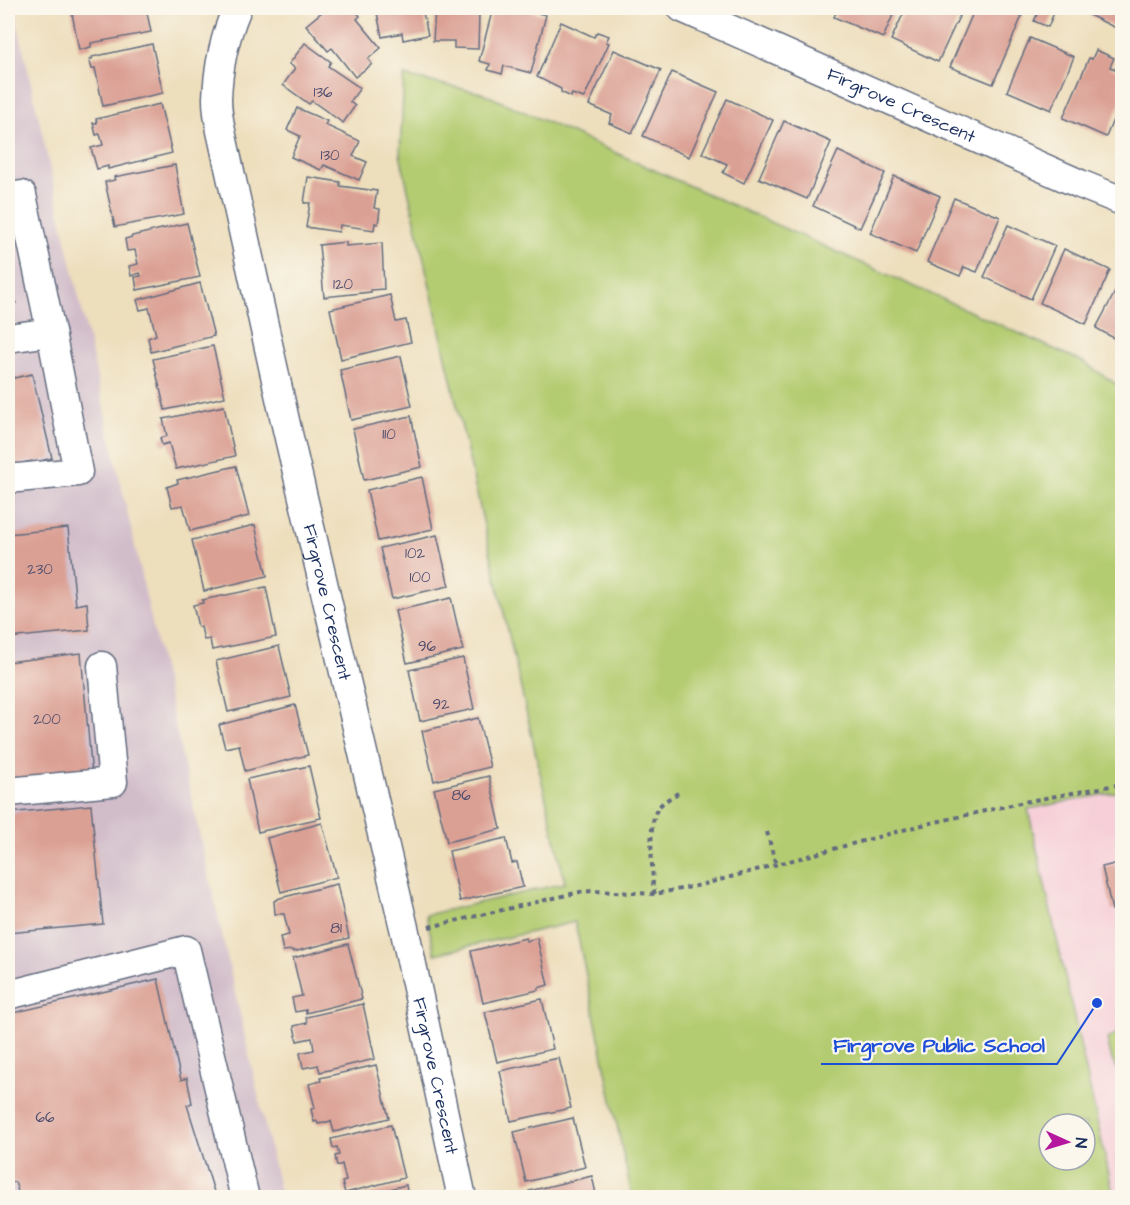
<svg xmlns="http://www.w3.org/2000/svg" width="1130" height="1205" font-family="'Architects Daughter',sans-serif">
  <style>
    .built { fill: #f6cfd8 }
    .industrial { fill: #d1bdca }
    .green { fill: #b4cc71; stroke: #687e68; stroke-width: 1.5; fill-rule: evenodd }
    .building { fill: #dba094 }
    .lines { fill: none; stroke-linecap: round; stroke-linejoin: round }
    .minor-casing { stroke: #646c7f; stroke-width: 31 }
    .path { stroke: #646c7f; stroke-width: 4; stroke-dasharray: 4.5 4.5; stroke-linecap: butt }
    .minor { stroke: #fff; stroke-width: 28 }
    .labels { text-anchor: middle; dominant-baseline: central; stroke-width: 4.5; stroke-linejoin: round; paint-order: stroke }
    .number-label { font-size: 15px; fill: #4b4b6c }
    .street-label { font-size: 18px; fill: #1b2f5e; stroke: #fbf7ec }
    .leader { fill: none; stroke: #1d4ed8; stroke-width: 2 }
    .callout-dot { fill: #1d4ed8; stroke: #fbf7ec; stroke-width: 2 }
    .callout-label { font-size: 20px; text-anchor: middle; font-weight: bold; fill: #1d4ed8; stroke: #fbf7ec; stroke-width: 4.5; stroke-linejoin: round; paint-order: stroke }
  </style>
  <rect width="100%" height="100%" fill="#fbf7ec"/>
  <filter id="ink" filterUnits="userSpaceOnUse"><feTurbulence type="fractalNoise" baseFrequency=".0167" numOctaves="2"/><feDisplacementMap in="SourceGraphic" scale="12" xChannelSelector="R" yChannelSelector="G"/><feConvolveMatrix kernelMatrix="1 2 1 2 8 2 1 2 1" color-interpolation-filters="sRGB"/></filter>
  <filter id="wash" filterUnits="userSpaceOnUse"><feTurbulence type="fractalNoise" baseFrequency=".008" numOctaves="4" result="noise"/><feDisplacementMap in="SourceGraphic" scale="24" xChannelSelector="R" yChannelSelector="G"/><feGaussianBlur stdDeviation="1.35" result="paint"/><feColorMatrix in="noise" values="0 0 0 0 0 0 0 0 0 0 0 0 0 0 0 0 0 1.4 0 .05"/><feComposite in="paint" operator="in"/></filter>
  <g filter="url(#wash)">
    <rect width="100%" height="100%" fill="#eddebc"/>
    <!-- built -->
    <polygon class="built" points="1122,791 1122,1197 1114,1197 1028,809"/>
    <!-- industrial -->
    <polygon class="industrial" points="8,8 14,8 281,1197 8,1197"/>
    <!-- green -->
    <g class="green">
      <path d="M404 76 482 93 1083 362 1122 388V791L1028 809 1114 1197H632L575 922 435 954 426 915 565 883 400 154ZM1049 1124H1085V1160H1049Z"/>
      <polygon points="1122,1031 1122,1081 1112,1060 1107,1039"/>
    </g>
    <g id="blocks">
      <!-- building -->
      <g class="building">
        <polygon points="71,8 146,8 151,32 91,43 91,47 79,50"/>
        <polygon points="321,8 353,8 360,16 357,19 381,48 368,59 372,64 355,77 332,48 328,51 306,25 323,11"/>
        <polygon points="376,8 422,8 428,35 403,40 402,33 382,37"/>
        <polygon points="435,8 481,8 481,14 479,14 478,49 454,48 454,41 433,41"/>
        <polygon points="493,8 517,8 546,15 531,73 504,66 502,74 488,70 490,64 479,61"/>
        <polygon points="838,8 896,8 883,38 834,17"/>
        <polygon points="906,8 963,8 938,62 891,40"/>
        <polygon points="975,8 1000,8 1022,16 993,84 950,67"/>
        <polygon points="1040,8 1056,8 1048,27 1034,21"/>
        <polygon points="1087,8 1122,8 1122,20 1118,29 1089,15 1091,9"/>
        <polygon points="561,22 594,37 597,32 609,36 606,42 609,43 584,98 572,94 571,97 561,92 561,89 537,77"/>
        <polygon points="1030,38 1074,57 1051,110 1007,91"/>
        <polygon points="305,43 331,62 328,66 360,88 350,102 355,106 343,123 312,101 309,104 283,85 295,68 289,64"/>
        <polygon points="152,44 163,93 103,106 95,68 92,69 89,59 92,59 92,57"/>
        <polygon points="614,50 661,70 632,133 609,123 612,115 589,105"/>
        <polygon points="1096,50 1114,58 1110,67 1122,72 1122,98 1106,137 1063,118 1089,58 1092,59"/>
        <polygon points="672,72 718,92 689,157 643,136"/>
        <polygon points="727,99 773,120 744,183 723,173 727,164 702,153"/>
        <polygon points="160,104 172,153 108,169 108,166 97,169 91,148 103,145 100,134 96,135 93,123 97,123 96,119"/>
        <polygon points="297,108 327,121 325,125 360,141 353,156 367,162 359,180 324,165 321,170 291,157 300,136 287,130"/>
        <polygon points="784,121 831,142 807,199 759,178"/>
        <polygon points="838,151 885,173 860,228 813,206"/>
        <polygon points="175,165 184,214 115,227 105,182 115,180 114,177"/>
        <polygon points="894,176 940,196 916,253 870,233"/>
        <polygon points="308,177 340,182 340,186 377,191 374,208 380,209 378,224 375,223 374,230 340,225 339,232 306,227 310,203 304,203"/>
        <polygon points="954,198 1000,217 977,272 964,267 960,276 927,262"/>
        <polygon points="187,223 200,277 137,290 135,277 141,276 140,273 131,276 129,266 138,264 135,250 127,251 125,239 132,237 132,236"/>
        <polygon points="1008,225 1055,246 1031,299 984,277"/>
        <polygon points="346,242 346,246 382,243 384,289 371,290 371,292 324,297 319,245"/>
        <polygon points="1064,249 1110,270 1086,324 1040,303"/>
        <polygon points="8,271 16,303 8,305"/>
        <polygon points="1122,279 1122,343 1096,328"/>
        <polygon points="200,283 214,336 151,352 148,338 156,335 149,308 140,310 137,300"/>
        <polygon points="390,295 396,322 406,320 411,342 341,359 330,309"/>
        <polygon points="213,346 225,397 165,410 153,359"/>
        <polygon points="401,356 412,406 351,420 340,370"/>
        <polygon points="32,374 52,458 33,463 32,461 14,465 13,463 8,464 8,376 13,375 14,378"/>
        <polygon points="224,406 235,456 176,469 169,443 162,445 160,438 167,436 163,419"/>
        <polygon points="411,416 422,467 364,480 353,429"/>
        <polygon points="236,466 249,516 190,531 183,505 172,507 167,487 178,483 177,480"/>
        <polygon points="422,477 433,529 378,541 367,490"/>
        <polygon points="255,525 267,576 204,591 192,540"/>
        <polygon points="68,528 76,605 87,603 89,630 8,638 8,534"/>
        <polygon points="437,535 449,586 392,599 380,548"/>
        <polygon points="266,587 276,637 212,650 210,639 204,640 201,627 198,627 193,605 203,603 202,600"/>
        <polygon points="451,598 463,650 407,663 395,611"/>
        <polygon points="279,646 291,697 228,712 216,661"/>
        <polygon points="81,653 92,776 8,784 8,662"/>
        <polygon points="463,658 474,709 420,721 409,670"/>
        <polygon points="295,705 308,755 245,771 239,745 225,748 219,725"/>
        <polygon points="478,718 490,767 434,781 422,731"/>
        <polygon points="309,766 321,818 258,832 247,779"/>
        <polygon points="489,776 501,829 447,842 434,789"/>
        <polygon points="91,805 103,924 8,933 8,813"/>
        <polygon points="322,823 337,877 281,892 267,838"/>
        <polygon points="506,838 512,863 517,862 523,887 460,901 449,851"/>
        <polygon points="1122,862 1122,907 1112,910 1102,867"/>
        <polygon points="337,884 349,938 293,952 293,950 283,951 280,937 289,935 284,914 275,914 274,901 280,898"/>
        <polygon points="526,938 526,941 537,938 548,985 538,988 538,990 483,1003 471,951"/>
        <polygon points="348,944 362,999 306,1013 306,1010 295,1012 292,998 302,996 293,958"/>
        <polygon points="158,979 181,1080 187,1078 192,1103 187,1105 216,1198 20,1198 15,1182 8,1183 8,1014"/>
        <polygon points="542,999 553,1049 497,1062 485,1012"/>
        <polygon points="363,1004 375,1059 320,1072 318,1065 303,1068 300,1053 314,1050 312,1038 297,1041 294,1026 307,1023 306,1017"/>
        <polygon points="559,1058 571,1108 511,1121 500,1071"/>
        <polygon points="376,1065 389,1118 334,1132 331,1121 318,1124 317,1121 314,1122 311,1109 315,1108 309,1084 321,1081 320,1078"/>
        <polygon points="573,1118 585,1167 526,1182 514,1132"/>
        <polygon points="391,1125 404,1178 345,1193 342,1182 346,1181 342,1164 337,1166 335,1156 339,1155 337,1147 333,1148 331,1139"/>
        <polygon points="592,1176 597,1198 531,1198 529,1191"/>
        <polygon points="406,1185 408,1198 357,1198 357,1197"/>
      </g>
    </g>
  </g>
  <g filter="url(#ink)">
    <use href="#blocks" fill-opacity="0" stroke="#646c7f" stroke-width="1.5"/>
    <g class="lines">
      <!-- minor casing -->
      <g class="minor-casing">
        <g id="minor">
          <path id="s1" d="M237 8C225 36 218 67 217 99 217 109 219 121 221 131L286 425 405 932 462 1198"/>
          <path id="s2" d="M682 8 1080 184 1122 201"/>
          <polyline points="8,197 22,195 51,332 8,338"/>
          <polyline points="8,479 78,472 51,332"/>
          <polyline points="8,792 113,782 102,666"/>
          <polyline points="8,995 186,950 245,1198"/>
        </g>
      </g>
      <!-- path -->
      <g class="path">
        <polyline points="767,832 776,865"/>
        <path d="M655 894 653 888C653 868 647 824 658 808 663 801 674 796 681 791"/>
        <polyline points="429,927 580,892 593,891 655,894 701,885 918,826 1029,801 1122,784"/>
      </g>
      <!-- minor -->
      <use href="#minor" class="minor"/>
    </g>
  </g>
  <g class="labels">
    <!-- number labels -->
    <g class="number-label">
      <text x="323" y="92">136</text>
      <text x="330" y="155">130</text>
      <text x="343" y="284">120</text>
      <text x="389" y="434">110</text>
      <text x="415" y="553">102</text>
      <text x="40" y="569">230</text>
      <text x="420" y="577">100</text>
      <text x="427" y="646">96</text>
      <text x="441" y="704">92</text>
      <text x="47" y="719">200</text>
      <text x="461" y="795">86</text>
      <text x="336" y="928">81</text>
      <text x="45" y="1117">66</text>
    </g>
    <!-- street labels -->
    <g class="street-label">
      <text stroke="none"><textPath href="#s2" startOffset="240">Firgrove Crescent</textPath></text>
      <text stroke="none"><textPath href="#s1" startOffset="609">Firgrove Crescent</textPath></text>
      <text stroke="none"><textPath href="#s1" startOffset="1095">Firgrove Crescent</textPath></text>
    </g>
  </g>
  <!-- callouts -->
  <path class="leader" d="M1097 1003L1057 1064H821"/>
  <circle class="callout-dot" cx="1097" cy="1003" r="6"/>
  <g class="callout-label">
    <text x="939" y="1052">Firgrove Public School</text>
  </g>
  <!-- margin -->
  <rect width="1130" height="1205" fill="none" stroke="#fbf7ec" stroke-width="30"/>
  <!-- north arrow -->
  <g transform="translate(1067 1142) rotate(94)"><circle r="28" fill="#fbf7ec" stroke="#a1a7b3" stroke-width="1.5"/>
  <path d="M0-4.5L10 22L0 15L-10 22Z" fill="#b5179e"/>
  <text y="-9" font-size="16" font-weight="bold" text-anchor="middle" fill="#1b2f5e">N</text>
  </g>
</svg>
